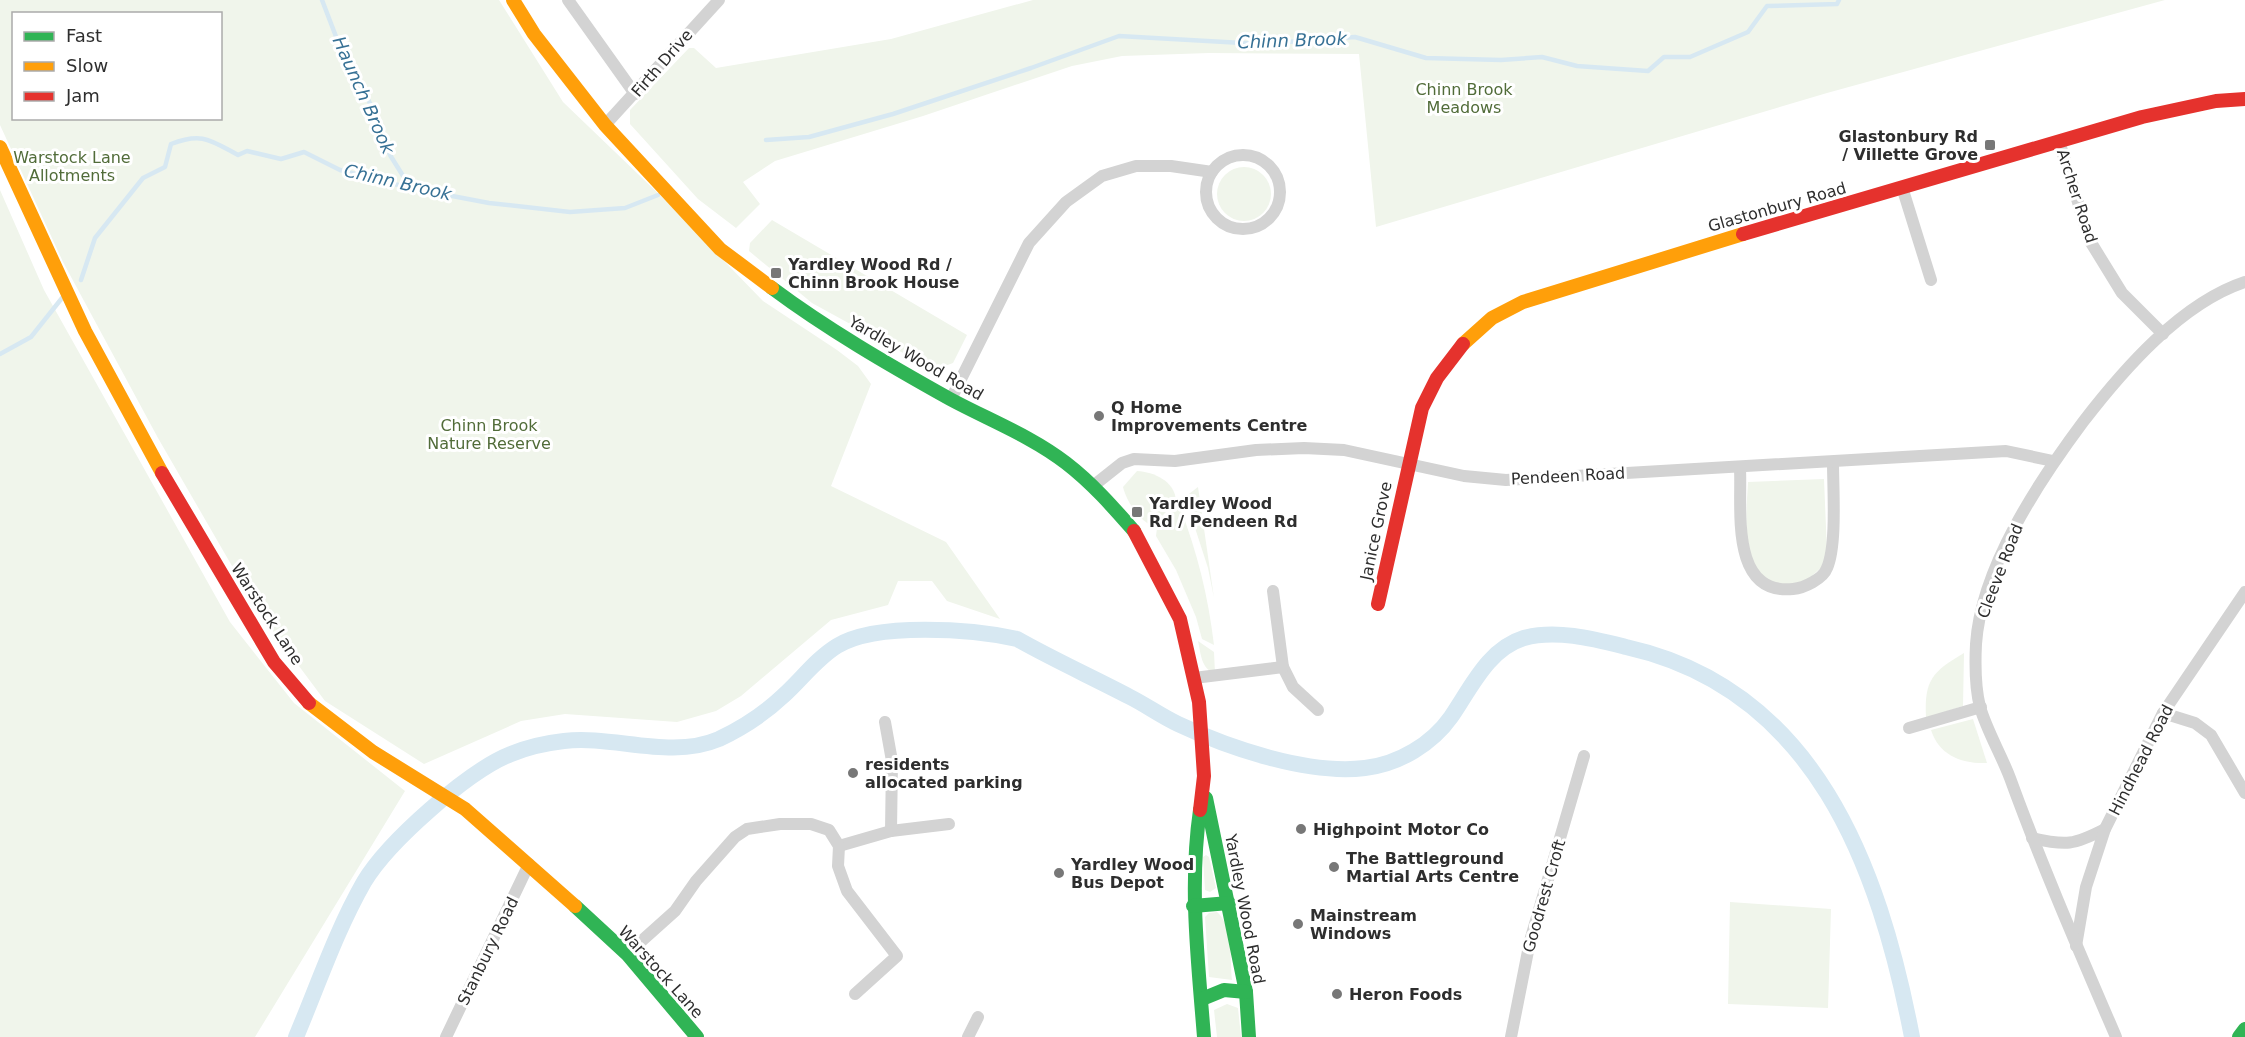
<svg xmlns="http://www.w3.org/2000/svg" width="2245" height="1037" font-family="'DejaVu Sans',sans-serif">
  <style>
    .green { fill: #f0f5eb; fill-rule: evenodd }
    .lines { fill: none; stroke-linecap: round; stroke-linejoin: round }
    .stream { stroke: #d7e8f2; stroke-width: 4.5 }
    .canal { stroke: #d7e8f2; stroke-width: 16 }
    .street { stroke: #d3d3d3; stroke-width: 12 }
    .fast { stroke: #30b455; stroke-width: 14 }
    .slow { stroke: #ff9f0a; stroke-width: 14 }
    .jam { stroke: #e5322d; stroke-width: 14 }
    .poi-dot { fill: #777; stroke: #fff; stroke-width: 2 }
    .labels { text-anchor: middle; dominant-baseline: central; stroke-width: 6; stroke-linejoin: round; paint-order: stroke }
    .street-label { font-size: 16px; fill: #2e2e2e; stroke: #fff }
    .park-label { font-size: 16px; fill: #516c39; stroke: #fff }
    .poi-label { font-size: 16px; font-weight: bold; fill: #2e2e2e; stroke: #fff; text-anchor: start }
    .water-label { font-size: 18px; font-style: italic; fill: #377195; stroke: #fff }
  </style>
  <rect width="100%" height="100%" fill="#fff"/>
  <!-- green -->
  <g class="green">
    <path d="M0 0H499L563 102 664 199 763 301 837 350 858 366 871 384 831 486 946 542 1000 619 947 601 932 581H898L888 605 831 620 741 696 716 711 677 722 565 714 521 721 424 764 325 701 258 611 158 438 63 262 0 125ZM14 14H220V118H14Z"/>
    <polygon points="1033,0 2165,0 1827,93 1376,227 1359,54 1209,53 1122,56 1072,66 923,116 775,161 743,182 760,204 736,228 698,199 630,124 630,110 689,48 694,48 716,68 891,39"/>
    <circle cx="1244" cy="194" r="27"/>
    <polygon points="0,190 44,290 230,622 294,703 405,791 255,1037 0,1037"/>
    <polygon points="772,220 967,335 953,363 934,370 812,303 749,251 750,243"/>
    <path d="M1137 471C1154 472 1175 481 1176 501L1153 526C1139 521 1126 500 1123 487Z"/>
    <path d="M1824 479 1827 552 1824 565 1804 583C1795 583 1780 586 1771 583 1739 573 1747 507 1748 482Z"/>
    <polygon points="1198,487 1214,598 1208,568 1185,497"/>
    <path d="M1179 505C1197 551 1208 595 1214 645L1202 639 1196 617 1176 570 1156 536 1157 528Z"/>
    <path d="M1198 641 1214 652 1215 673C1201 669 1201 654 1198 641Z"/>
    <path d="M1964 653 1963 706 1926 718C1924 680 1932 672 1964 653Z"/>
    <path d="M1973 719 1987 763C1961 764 1939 755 1931 730Z"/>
    <polygon points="1206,855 1209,857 1216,888 1210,892 1205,890 1203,857"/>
    <polygon points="1730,902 1831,909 1828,1008 1728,1004"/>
    <path d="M1217 912C1233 925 1230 961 1232 980L1209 977 1205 917 1209 913Z"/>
    <polygon points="1227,1004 1238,1008 1241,1037 1217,1037 1214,1010"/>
  </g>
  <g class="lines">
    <!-- stream -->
    <g class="stream">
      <polyline points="322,0 340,47 372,107 390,155 410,187"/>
      <polyline points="766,140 809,137 893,114 1031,68 1119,36 1260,44 1355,37 1426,58 1501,60 1542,57 1577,66 1648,71 1664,57 1690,57 1748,32 1767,6 1837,4 1839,0"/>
      <path d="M81 280 95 238 143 178 165 167 171 144C202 132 210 140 238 155L247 151 281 159 304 152 340 170 410 188 489 203 570 212 625 208 658 195"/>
      <polyline points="0,354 31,337 62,298"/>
    </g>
    <!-- canal -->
    <path class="canal" d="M296 1037C318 985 336 931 364 882 388 842 468 771 511 754 528 747 546 743 564 741 614 735 670 760 719 739 742 728 764 714 783 696 801 680 816 659 837 646 876 622 973 629 1017 639 1054 660 1092 677 1130 697 1146 705 1161 716 1178 724 1229 748 1308 775 1365 768 1399 764 1432 744 1451 717 1471 688 1488 649 1524 638 1556 629 1594 639 1626 647 1815 689 1879 866 1912 1037"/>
    <!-- street -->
    <g class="street">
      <polyline points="568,0 635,94"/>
      <polyline points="605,125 719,0"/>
      <polyline points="2059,141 2090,241 2122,293 2163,334"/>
      <circle cx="1243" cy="192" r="37"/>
      <polyline points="1902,187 1931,280"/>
      <polyline points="951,399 1029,243 1066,202 1102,176 1136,166 1171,166 1212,172"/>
      <path d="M1740 468C1742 508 1729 595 1793 589 1804 588 1823 579 1827 568 1837 545 1833 490 1833 462"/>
      <polyline points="1093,486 1122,463 1134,459 1175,461 1256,450 1304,448 1344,450 1464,476 1506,480 2006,451 2053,461"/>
      <polyline points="1283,667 1293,687 1318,710"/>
      <polyline points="1194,678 1283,667 1273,591"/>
      <polyline points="2163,713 2195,723 2211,735 2245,793"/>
      <polyline points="1909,728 1981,707"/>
      <polyline points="891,831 949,824"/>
      <path d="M2032 838C2066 846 2074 845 2105 829"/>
      <polyline points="839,846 891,831 892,761 885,722"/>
      <polyline points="2076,946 2086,887 2105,829 2163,713 2245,592"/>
      <polyline points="627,954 675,911 696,881 735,837 747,829 780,824 811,824 829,830 839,846 838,866 847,891 897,956 855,994"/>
      <polyline points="446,1037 529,864"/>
      <polyline points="968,1037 978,1017"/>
      <polyline points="1511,1037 1530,941 1584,756"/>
      <path d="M2116 1037C2079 951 2042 866 2010 778 2001 754 1987 731 1980 707 1975 687 1975 664 1976 644 1981 568 2039 481 2083 422 2123 370 2181 303 2245 282"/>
    </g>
    <!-- fast -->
    <g class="fast">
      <path d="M772 288C827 329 889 365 950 399 989 420 1031 436 1066 463 1092 483 1113 507 1134 531"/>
      <polyline points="1206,798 1246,992 1249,1037"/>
      <path d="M1200 810C1189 886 1198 961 1204 1037"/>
      <polyline points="575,906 627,954 697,1037"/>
      <polyline points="1193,906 1229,903"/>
      <polyline points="1202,999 1224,990 1246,992"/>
      <polyline points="2239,1037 2245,1029"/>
    </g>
    <!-- slow -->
    <g class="slow">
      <polyline points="513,0 534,34 605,125 720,249 772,288"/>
      <polyline points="0,147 85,331 162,473"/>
      <polyline points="1463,344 1492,318 1523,302 1743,234"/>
      <polyline points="309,703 373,752 465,809 575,906"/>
    </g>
    <!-- jam -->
    <g class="jam">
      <polyline points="1743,234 2142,117 2216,101 2245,99"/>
      <polyline points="162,473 274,662 309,703"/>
      <polyline points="1134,531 1180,619 1199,702 1204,776 1200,810"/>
      <polyline points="1378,604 1422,408 1437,378 1463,344"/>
    </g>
  </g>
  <!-- markers -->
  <g class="poi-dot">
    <rect x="1984" y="139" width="12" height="12" rx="3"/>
    <rect x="770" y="267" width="12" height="12" rx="3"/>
    <circle cx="1099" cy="416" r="6"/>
    <rect x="1131" y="506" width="12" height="12" rx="3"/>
    <circle cx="853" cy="773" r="6"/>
    <circle cx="1301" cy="829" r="6"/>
    <circle cx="1334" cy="867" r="6"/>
    <circle cx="1059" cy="873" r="6"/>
    <circle cx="1298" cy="924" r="6"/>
    <circle cx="1337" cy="994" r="6"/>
  </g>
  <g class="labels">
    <!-- street labels -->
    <g class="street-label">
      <text transform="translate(662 63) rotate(-49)">Firth Drive</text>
      <text transform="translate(2077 196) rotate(72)">Archer Road</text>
      <text transform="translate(1777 207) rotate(-16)">Glastonbury Road</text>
      <text transform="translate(916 358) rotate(30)">Yardley Wood Road</text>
      <text transform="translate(1568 476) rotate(-3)">Pendeen Road</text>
      <text transform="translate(1376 531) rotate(-78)">Janice Grove</text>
      <text transform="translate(2000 571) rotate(-69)">Cleeve Road</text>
      <text transform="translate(267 614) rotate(57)">Warstock Lane</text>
      <text transform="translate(2141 760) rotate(-63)">Hindhead Road</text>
      <text transform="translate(1544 896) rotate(-74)">Goodrest Croft</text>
      <text transform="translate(1245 909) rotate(79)">Yardley Wood Road</text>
      <text transform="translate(488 951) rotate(-64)">Stanbury Road</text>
      <text transform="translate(661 972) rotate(48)">Warstock Lane</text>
    </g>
    <!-- park labels -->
    <g class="park-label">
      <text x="1464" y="89">Chinn Brook<tspan x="1464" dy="18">Meadows</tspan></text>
      <text x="72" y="157">Warstock Lane<tspan x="72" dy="18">Allotments</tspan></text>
      <text x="489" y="425">Chinn Brook<tspan x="489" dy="18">Nature Reserve</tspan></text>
    </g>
    <!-- poi labels -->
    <g class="poi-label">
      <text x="1978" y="136" text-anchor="end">Glastonbury Rd<tspan x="1978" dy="18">/ Villette Grove</tspan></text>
      <text x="788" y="264">Yardley Wood Rd /<tspan x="788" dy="18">Chinn Brook House</tspan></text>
      <text x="1111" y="407">Q Home<tspan x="1111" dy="18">Improvements Centre</tspan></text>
      <text x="1149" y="503">Yardley Wood<tspan x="1149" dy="18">Rd / Pendeen Rd</tspan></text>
      <text x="865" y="764">residents<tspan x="865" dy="18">allocated parking</tspan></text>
      <text x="1313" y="829">Highpoint Motor Co</text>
      <text x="1346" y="858">The Battleground<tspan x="1346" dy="18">Martial Arts Centre</tspan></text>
      <text x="1071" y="864">Yardley Wood<tspan x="1071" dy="18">Bus Depot</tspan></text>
      <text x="1310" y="915">Mainstream<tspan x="1310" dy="18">Windows</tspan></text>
      <text x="1349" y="994">Heron Foods</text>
    </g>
    <!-- water labels -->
    <g class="water-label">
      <text transform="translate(1292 40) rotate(-2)">Chinn Brook</text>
      <text transform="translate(364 95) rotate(66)">Haunch Brook</text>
      <text transform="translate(398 182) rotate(13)">Chinn Brook</text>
    </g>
  </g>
  <!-- legend -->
  <rect x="12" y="12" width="210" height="108" fill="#ffffff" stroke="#ababab" stroke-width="1.5"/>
  <rect x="24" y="32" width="30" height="9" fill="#30b455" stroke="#ababab" stroke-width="1.5"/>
  <text x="66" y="42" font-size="18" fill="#2e2e2e">Fast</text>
  <rect x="24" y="62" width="30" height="9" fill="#ff9f0a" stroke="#ababab" stroke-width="1.5"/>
  <text x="66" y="72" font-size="18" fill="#2e2e2e">Slow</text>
  <rect x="24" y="92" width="30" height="9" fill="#e5322d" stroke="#ababab" stroke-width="1.5"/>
  <text x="66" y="102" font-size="18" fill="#2e2e2e">Jam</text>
</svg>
